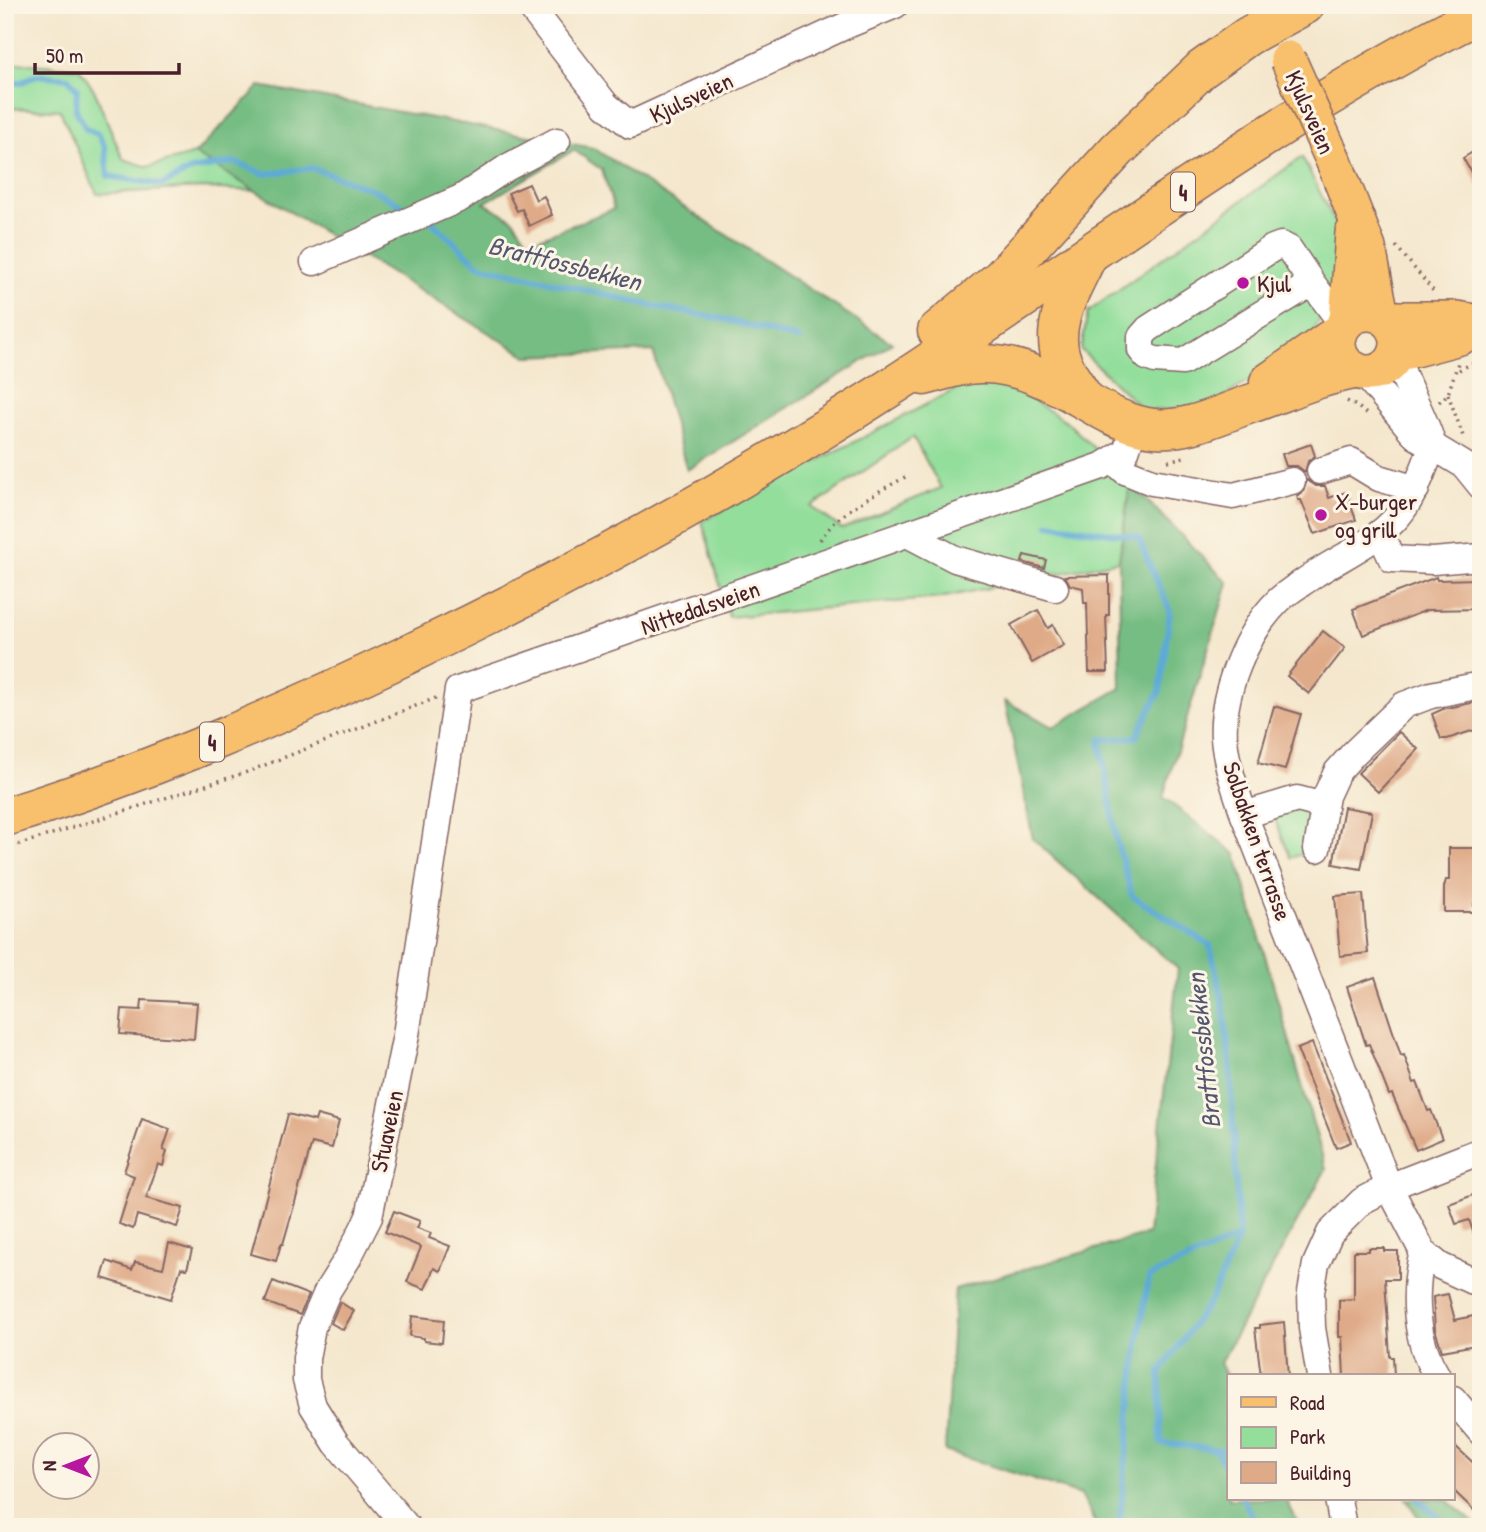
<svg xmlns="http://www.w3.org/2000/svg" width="1486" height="1532" font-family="'Patrick Hand',sans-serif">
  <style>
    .green { fill: #93de9b; stroke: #6e7e63; stroke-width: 2; fill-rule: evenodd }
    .forest { fill: #76bd83; stroke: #606e57; stroke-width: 2; fill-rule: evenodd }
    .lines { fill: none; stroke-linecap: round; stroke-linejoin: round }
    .stream { stroke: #5daad6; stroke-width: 6 }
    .building { fill: #dfaa88 }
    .minor-casing { stroke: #866564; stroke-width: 29 }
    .major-casing { stroke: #866564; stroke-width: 38 }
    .highway-casing { stroke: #866564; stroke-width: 41 }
    .path { stroke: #866564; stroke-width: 3.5; stroke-dasharray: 2 5; stroke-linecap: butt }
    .minor { stroke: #fff; stroke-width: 26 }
    .major { stroke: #f8bf6c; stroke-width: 35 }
    .highway { stroke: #f8bf6c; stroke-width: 38 }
    .major-bridge-casing { stroke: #866564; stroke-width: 38; stroke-linecap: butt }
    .major-bridge { stroke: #f8bf6c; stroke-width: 35 }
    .poi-dot { fill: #b5179e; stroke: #fcf5e5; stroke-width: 2.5 }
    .labels { text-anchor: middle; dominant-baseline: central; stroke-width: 6; stroke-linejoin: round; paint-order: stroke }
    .shield { fill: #fcf5e5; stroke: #7f5f63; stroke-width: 2 }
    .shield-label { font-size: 23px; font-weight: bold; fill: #4a1f2b }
    .street-label { font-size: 24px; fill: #4a1f2b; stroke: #fcf5e5 }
    .poi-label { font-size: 24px; fill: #4a1f2b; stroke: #fcf5e5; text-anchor: start }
    .water-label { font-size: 26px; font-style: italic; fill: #52576f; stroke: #fcf5e5 }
  </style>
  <rect width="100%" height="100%" fill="#fcf5e5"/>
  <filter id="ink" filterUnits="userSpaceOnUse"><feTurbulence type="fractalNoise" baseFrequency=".0143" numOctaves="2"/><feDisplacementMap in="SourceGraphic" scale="14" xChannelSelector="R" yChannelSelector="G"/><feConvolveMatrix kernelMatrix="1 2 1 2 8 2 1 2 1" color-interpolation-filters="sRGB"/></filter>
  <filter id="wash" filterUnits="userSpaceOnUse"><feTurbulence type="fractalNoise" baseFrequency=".00686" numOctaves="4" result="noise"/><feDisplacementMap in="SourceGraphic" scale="28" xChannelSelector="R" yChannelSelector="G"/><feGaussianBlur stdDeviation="1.57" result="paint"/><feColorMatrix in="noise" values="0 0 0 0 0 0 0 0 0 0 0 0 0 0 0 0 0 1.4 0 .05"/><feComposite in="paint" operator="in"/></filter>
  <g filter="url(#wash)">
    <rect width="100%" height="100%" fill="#f4e7cd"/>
    <!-- green -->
    <g class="green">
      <polygon points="5,62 79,68 94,90 123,159 148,167 195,154 256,191 201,188 97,194 60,110 5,108"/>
      <polygon points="1302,157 1341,234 1334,294 1305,348 1204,408 1144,411 1081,350 1088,312"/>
      <path d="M1006 384 1066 421 1130 483 1119 561 940 598 729 617 702 521 960 387ZM913 437 941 488 842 529 812 507Z"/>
      <polygon points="1298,806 1318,813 1313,850 1291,858 1272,813"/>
    </g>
    <!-- forest -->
    <g class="forest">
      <path d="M260 86 593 148 892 343 687 470 653 351 527 356 195 154ZM574 150 602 170 614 209 529 242 513 219 484 203Z"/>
      <polygon points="1130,483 1228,583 1163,797 1236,854 1326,1169 1220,1363 1229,1382 1229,1499 1286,1499 1300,1527 1098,1527 1081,1495 945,1451 955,1289 1148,1234 1178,969 1033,839 1005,701 1053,727 1121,688 1119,561"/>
      <polygon points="1406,1499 1445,1499 1479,1527 1425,1527"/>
    </g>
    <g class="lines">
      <!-- stream -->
      <g class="stream">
        <polyline points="5,83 22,82 36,75 68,78 77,89 76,110 86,129 98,134 105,147 108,176 162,185 191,170 234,162 265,174 312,168 374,190 412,211"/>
        <polyline points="431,221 479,265 662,308 719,318 799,339"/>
        <polyline points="1049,524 1138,537 1170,611 1160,691 1136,737 1100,740 1117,842 1132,896 1210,945 1223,1003 1230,1063 1239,1237 1212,1298 1160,1372 1161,1443 1229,1451"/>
        <polyline points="1216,1450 1229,1473"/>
        <polyline points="1243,1499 1258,1527"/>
        <polyline points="1417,1499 1449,1527"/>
        <polyline points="1119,1527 1138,1342 1149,1277 1239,1237"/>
      </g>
    </g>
    <g id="blocks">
      <!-- building -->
      <g class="building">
        <polygon points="1481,147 1481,190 1463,158"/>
        <polygon points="529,184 536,200 544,196 552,215 529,226 522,209 517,211 508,193"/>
        <polygon points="1311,444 1315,456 1308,461 1305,472 1297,466 1286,466 1282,454"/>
        <polygon points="1307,480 1316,486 1325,486 1329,498 1346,492 1356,520 1315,534 1301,500 1298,500 1297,496 1303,492"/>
        <polygon points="1024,555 1046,560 1044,568 1022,562"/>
        <polygon points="1109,575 1109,615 1106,615 1108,672 1089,672 1087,603 1084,603 1083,588 1070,585 1065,576"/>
        <polygon points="1436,577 1437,580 1481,579 1481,609 1427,610 1363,635 1353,609"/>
        <polygon points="1038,610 1048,628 1053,625 1064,645 1032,663 1011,625"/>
        <polygon points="1323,631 1345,648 1309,694 1287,676"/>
        <polygon points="1481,701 1481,728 1447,739 1441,739 1432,714 1443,709"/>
        <polygon points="1274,706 1301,714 1285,770 1258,763"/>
        <polygon points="1399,732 1418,749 1378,792 1358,773"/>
        <polygon points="1344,807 1372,812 1361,869 1333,864"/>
        <polygon points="1449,848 1479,848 1479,857 1481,857 1479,904 1474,904 1474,912 1444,912 1444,887 1446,880 1449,880"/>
        <polygon points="1363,894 1368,953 1340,956 1335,896"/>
        <polygon points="1375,977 1401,1056 1404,1055 1414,1083 1417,1082 1428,1111 1431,1110 1442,1139 1416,1150 1392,1094 1389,1095 1369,1044 1366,1045 1347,987"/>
        <polygon points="142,1000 197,1003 194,1039 120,1034 122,1009 141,1010"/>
        <polygon points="1312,1043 1351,1142 1336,1148 1297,1049"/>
        <polygon points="288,1114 315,1121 317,1115 339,1121 332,1148 312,1143 283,1244 281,1244 276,1261 251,1254"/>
        <polygon points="142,1119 170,1129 163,1150 167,1151 163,1166 158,1164 146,1198 183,1208 177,1227 137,1215 133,1229 119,1224 134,1176 124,1172"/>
        <polygon points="1481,1192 1481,1247 1479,1248 1469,1220 1456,1224 1449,1204"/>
        <polygon points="394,1211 420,1221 417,1228 431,1233 429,1238 450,1246 440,1271 434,1268 425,1289 407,1282 421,1247 385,1232"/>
        <polygon points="169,1243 192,1250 187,1269 181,1268 171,1299 102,1278 107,1261 132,1270 135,1262 163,1268"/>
        <polygon points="1369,1248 1384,1248 1384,1251 1398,1251 1398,1279 1385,1279 1390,1357 1393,1357 1394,1376 1344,1376 1342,1337 1339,1337 1339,1300 1354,1299 1354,1251 1369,1251"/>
        <polygon points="273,1281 309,1295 300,1315 265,1302"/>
        <polygon points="1448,1294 1455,1320 1478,1315 1481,1344 1442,1351 1435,1329 1433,1297"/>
        <polygon points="340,1302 354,1311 343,1330 331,1323"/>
        <polygon points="412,1316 444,1320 442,1343 424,1341 424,1338 410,1336"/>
        <polygon points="1284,1322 1288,1376 1261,1376 1255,1328 1260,1328 1260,1325"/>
        <polygon points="1453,1444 1481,1470 1481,1517 1453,1490"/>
      </g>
    </g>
  </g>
  <g filter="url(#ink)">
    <use href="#blocks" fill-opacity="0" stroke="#866564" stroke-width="2"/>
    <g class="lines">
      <!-- minor casing -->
      <g class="minor-casing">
        <g id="minor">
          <polyline points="529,5 606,105 630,125 847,25 895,5"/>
          <polyline points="314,262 461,198 508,167 557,141"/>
          <polyline points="1312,283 1183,362 1155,360 1147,357 1141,350 1141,337 1148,329 1273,248 1281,245 1289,249 1312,283 1343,325"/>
          <path d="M1396 354C1405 387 1423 412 1432 443"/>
          <polyline points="1364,373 1416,436 1464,465 1481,486"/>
          <path d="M1433 445C1423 470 1415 496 1398 516 1376 542 1343 556 1315 574 1303 583 1287 591 1277 602 1246 633 1221 694 1224 738 1226 765 1236 790 1244 815L1389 1187 1423 1252 1440 1266 1481 1285"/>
          <polyline points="1113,460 1125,471 1152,482 1233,496 1292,481"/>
          <polyline points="1320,471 1351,461 1379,478 1416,489"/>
          <polyline points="1380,533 1392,559 1433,561 1481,557"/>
          <polyline points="909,535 955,559 1055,588"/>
          <polyline points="1244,815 1297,799 1324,806"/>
          <polyline points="1317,849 1326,796 1337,772 1354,753 1404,705 1431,695 1481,685"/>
          <path d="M1423 1252C1412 1292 1415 1341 1437 1376"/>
          <polyline points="1320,1376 1312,1328 1311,1292 1316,1264 1330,1233 1362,1201 1389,1187 1481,1151"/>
          <polyline points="1453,1399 1481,1432"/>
          <polyline points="1338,1499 1343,1527"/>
          <polyline points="407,1527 336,1443 313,1406 306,1380 306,1358 312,1327 328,1290 348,1258 369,1217 406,1035 458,690 1102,466 1126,451 1135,424"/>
        </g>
      </g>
      <!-- major casing -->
      <g class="major-casing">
        <g id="major">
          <polyline points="1335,164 1368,248 1381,315"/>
          <circle cx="1368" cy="343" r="30"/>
          <polyline points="1386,319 1457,319 1481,323"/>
          <polyline points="1347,321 1353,233"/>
          <polyline points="1396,354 1460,337 1476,329"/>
        </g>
      </g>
      <!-- highway casing -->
      <g class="highway-casing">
        <g id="highway">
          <polyline points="937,331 1001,278 1117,150 1202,69 1248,36 1305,5"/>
          <path d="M924 376C942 371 962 364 981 364 1017 363 1055 383 1086 401 1108 414 1128 425 1154 428 1188 431 1216 416 1247 405 1283 393 1316 377 1353 370"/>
          <polyline points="1269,382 1338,334"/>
          <path d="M1085 400C1078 388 1068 376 1063 363 1047 325 1073 288 1088 255"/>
          <path d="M5 817C145 774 281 715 413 652 579 573 740 484 894 385 1088 259 1273 117 1481 13"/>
        </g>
      </g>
      <!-- path -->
      <g class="path">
        <polyline points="1396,246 1435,293"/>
        <polyline points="1459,370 1481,359"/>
        <polyline points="1448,394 1464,439"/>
        <polyline points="1347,401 1358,407 1369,416"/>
        <polyline points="1439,402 1448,394 1458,363"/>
        <polyline points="1168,461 1184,457"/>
        <path d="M820 540C841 509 875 494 907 476"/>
        <polyline points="5,849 247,772 436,698"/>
      </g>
      <!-- minor -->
      <use href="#minor" class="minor"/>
      <!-- major -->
      <use href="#major" class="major"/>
      <!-- highway -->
      <use href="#highway" class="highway"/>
      <!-- major-bridge casing -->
      <g class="major-bridge-casing">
        <polyline id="major-bridge" points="1288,59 1335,164"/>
      </g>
      <!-- major-bridge -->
      <use href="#major-bridge" class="major-bridge"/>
    </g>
  </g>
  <!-- markers -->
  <g class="poi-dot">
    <circle cx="1243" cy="283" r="7"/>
    <circle cx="1321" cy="515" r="7"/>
  </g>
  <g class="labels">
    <!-- shield labels -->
    <g class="shield">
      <rect x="1171" y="172.5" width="24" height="39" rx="5"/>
      <rect x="200" y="722.5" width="24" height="39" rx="5"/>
    </g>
    <g class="shield-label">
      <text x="1183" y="192">4</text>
      <text x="212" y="742">4</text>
    </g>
    <!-- street labels -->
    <g class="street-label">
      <text transform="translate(691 97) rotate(-25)">Kjulsveien</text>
      <text transform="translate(1311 112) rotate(66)">Kjulsveien</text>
      <text transform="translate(700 607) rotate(-19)">Nittedalsveien</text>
      <text transform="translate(1258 841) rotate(71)">Solbakken terrasse</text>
      <text transform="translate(386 1131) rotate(-78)">Stuaveien</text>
    </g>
    <!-- poi labels -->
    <g class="poi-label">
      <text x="1257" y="283">Kjul</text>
      <text x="1335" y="501">X-burger<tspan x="1335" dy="28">og grill</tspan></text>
    </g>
    <!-- water labels -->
    <g class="water-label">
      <text transform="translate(565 263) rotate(14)">Brattfossbekken</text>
      <text transform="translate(1203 1051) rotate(-96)">Brattfossbekken</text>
    </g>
  </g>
  <!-- margin -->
  <rect width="1486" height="1532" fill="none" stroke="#fcf5e5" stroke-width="28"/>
  <!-- legend -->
  <rect x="1227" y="1374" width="228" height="126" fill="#fcf5e5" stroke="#b59f9b" stroke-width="2"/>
  <rect x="1241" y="1397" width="35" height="10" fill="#f8bf6c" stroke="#b59f9b" stroke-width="2"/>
  <text x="1290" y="1410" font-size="21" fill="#4a1f2b">Road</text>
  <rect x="1241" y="1427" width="35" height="21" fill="#93de9b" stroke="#b59f9b" stroke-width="2"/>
  <text x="1290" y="1444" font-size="21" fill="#4a1f2b">Park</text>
  <rect x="1241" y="1462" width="35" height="21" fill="#dfaa88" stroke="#b59f9b" stroke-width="2"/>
  <text x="1290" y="1480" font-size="21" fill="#4a1f2b">Building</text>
  <!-- north arrow -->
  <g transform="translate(66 1466) rotate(270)"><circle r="33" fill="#fcf5e5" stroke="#b59f9b" stroke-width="2"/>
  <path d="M0-5L12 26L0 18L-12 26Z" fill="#b5179e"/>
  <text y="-10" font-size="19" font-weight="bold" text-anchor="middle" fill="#4a1f2b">N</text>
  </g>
  <!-- scale -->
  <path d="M35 63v10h144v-10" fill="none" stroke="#4a1f2b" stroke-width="3.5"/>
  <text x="46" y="63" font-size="21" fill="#4a1f2b" stroke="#fcf5e5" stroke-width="5" paint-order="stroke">50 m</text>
</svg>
